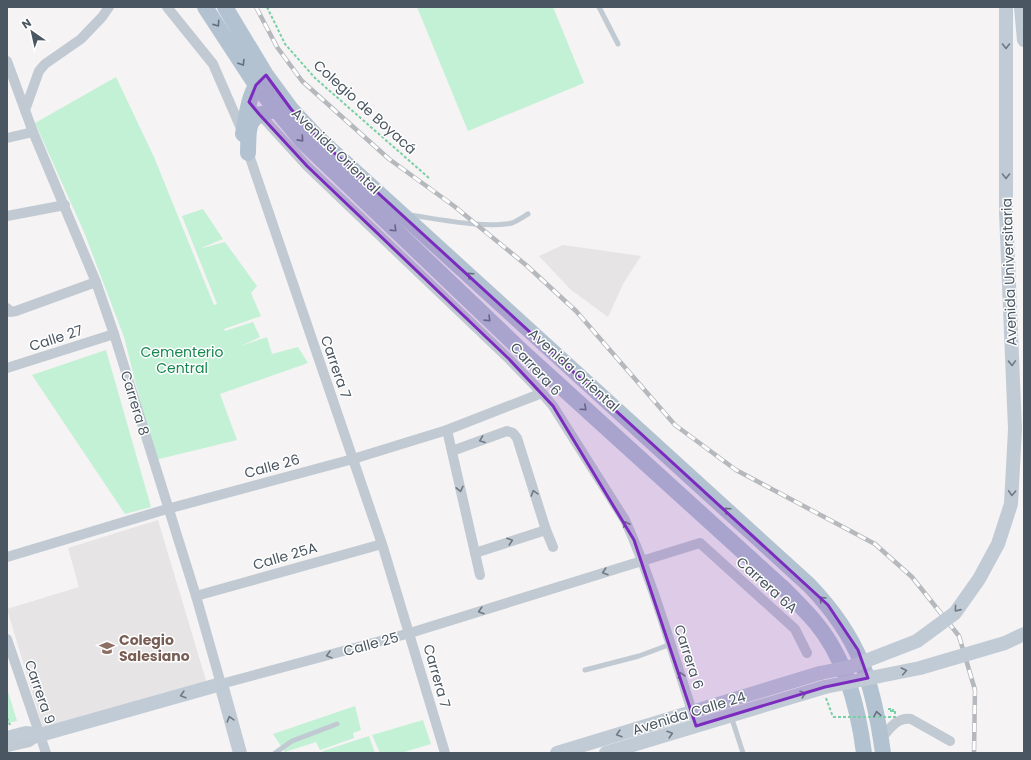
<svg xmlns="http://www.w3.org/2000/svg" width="1031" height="760" font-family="Poppins,sans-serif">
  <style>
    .education { fill: #e6e4e5 }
    .green { fill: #c3f1d5 }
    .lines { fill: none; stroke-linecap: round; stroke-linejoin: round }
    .path { stroke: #7ad0a6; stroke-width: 2; stroke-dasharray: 3 2; stroke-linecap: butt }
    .lane { stroke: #c1cad2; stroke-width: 5 }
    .street { stroke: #c1cad2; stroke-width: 10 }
    .secondary { stroke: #c1cbd6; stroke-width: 14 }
    .primary { stroke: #b3c2d1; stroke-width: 16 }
    .rail-casing { stroke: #b5b8bd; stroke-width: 4.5 }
    .rail { stroke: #fff; stroke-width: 3; stroke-dasharray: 9; stroke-linecap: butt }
    .path-bridge { stroke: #7ad0a6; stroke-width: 2; stroke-dasharray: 3 2; stroke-linecap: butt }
    .secondary-bridge { stroke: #c1cbd6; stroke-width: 14 }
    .oneway { stroke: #64717d }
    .oneway2 { stroke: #6e7984 }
    .oneway3 { stroke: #6e7983 }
    .marked { fill: #7b2cbf; fill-opacity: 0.2; stroke: #7b2cbf; stroke-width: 3; stroke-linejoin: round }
    .labels { text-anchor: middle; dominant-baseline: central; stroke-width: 3; stroke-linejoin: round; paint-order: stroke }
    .street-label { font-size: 14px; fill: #4a5661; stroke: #fff }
    .park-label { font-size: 14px; fill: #17864f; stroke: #fff }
    .education-label { font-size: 14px; font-weight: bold; fill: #785e54; stroke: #fff; text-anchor: start }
  </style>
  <rect width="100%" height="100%" fill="#f5f3f3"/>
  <!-- education -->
  <g class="education">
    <polygon points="563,245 641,256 623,284 608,317 570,289 539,256"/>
    <polygon points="158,520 207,684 44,732 7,609 79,587 68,548"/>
  </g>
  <!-- green -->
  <g class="green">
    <polygon points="417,7 553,7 584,83 468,131"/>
    <polygon points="116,77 154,157 214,305 217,304 182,216 203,209 223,239 199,249 225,242 257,286 251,293 261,316 224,329 225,331 253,322 260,337 241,346 267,337 272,354 298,347 308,363 220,394 237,440 155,460 124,337 84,232 35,123"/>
    <polygon points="106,350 151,507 125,514 32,375"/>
    <polygon points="7,688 17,721 7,723"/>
    <polygon points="355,706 361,730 353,733 354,738 320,750 316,742 285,752 273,734"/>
    <polygon points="423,720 431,744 401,753 380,753 372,735"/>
    <polygon points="369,736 375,753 323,753 323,751"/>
  </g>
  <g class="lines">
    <!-- path -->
    <g class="path">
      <polyline points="267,7 285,44 315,78 429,178"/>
      <polyline points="826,698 833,717"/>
      <polyline points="888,709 893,709 893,714"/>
      <polyline points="7,718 10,725"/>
    </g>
    <!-- lane -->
    <g class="lane">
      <polyline points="599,7 618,44"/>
      <path d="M410 215C438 219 486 229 512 223 517 221 523 217 528 214"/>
      <polyline points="585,670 639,656 671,644"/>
      <polyline points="731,716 743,753"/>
      <polyline points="275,753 292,741 337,724"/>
    </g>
    <!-- street -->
    <g class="street">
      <polyline points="167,7 213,64 243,133"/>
      <polyline points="7,61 33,132 96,282 114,334 196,596 221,684 410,633 700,543 795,629 807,653"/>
      <polyline points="25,110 39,71 45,64 81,39 102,17 109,7"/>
      <path d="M257 111 307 166 509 359 542 393 553 406 625 520C654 584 672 651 694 717"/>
      <polyline points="7,138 33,132"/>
      <polyline points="247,149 382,544 445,753"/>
      <polyline points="7,216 65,205"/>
      <polyline points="7,308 10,312 16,311 96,282"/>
      <polyline points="7,368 114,334"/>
      <polyline points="447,430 480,575"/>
      <polyline points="452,451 507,431 513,433 517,438 546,530 553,547"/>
      <polyline points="475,553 546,530"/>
      <polyline points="7,557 167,509 353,459 447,430 542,393"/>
      <polyline points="196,596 382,544"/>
      <polyline points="7,639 46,753"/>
      <path d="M881 739C889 729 897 717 911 719L950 741"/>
      <polyline points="7,747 29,742 40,735"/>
    </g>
    <!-- secondary -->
    <g class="secondary">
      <polyline points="1006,7 1006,212"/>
      <polyline points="1021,7 1024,40"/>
      <polyline points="7,738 26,733 40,735 221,684 240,753"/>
      <polyline points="557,753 820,673"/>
      <polyline points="606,753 825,687"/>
    </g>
    <!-- primary -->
    <g class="primary">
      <path d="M205 7 256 85 302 141 525 354 784 589C795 600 806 611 816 623 846 659 858 707 864 753"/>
      <path d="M225 7 266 75 291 109 318 138 809 585C860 638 873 682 883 753"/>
      <path d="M243 134C247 115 248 92 262 78"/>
      <path d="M248 153C249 126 245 117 275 110"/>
    </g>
    <!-- rail casing -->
    <g class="rail-casing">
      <polyline id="rail" points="256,7 277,47 302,81 389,159 454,206 526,265 576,311 675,425 736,470 875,544 912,577 959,636 975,690 974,753"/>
    </g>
    <!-- rail -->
    <use href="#rail" class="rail"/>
    <!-- path-bridge -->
    <polyline class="path-bridge" points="833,717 895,717 895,711 889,711"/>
    <!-- secondary-bridge -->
    <g class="secondary-bridge">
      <polyline points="820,673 850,667 917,641 955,613 979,579 998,544 1011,504 1015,429 1006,212"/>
      <polyline points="825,687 920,668 1005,643 1024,634"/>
    </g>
  </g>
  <!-- one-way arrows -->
  <defs><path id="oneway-chevron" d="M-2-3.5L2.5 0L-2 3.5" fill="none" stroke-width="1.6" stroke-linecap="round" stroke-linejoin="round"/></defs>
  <g class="oneway">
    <use href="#oneway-chevron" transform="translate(217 24) rotate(55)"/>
    <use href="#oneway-chevron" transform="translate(242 63) rotate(58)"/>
    <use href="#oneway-chevron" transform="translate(301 139) rotate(48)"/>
    <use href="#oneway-chevron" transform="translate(394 229) rotate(44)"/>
    <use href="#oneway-chevron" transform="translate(470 275) rotate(-138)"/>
    <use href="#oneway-chevron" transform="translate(488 319) rotate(44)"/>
    <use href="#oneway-chevron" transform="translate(584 408) rotate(42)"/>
    <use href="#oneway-chevron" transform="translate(727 510) rotate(-138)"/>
    <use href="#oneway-chevron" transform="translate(822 599) rotate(-134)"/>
    <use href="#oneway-chevron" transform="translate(877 714) rotate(-100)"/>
  </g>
  <g class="oneway2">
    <use href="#oneway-chevron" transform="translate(1006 46) rotate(90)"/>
    <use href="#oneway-chevron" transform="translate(1006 176) rotate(90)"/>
    <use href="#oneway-chevron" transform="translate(1012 363) rotate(88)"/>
    <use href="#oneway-chevron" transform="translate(1012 493) rotate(93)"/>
    <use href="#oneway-chevron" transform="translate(957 609) rotate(129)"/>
    <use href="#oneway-chevron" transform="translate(904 671) rotate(-11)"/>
    <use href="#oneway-chevron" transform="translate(803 694) rotate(-17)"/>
    <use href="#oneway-chevron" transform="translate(183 695) rotate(164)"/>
    <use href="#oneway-chevron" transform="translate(230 719) rotate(-106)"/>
    <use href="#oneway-chevron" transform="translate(619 734) rotate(163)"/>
    <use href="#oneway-chevron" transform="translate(670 734) rotate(-17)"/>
  </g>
  <g class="oneway3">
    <use href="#oneway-chevron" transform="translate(482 440) rotate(160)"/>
    <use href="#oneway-chevron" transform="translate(460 489) rotate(77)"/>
    <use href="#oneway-chevron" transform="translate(534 493) rotate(-107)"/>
    <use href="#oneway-chevron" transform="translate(626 524) rotate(-116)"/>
    <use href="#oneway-chevron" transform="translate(510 541) rotate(-18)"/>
    <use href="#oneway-chevron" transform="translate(605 572) rotate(162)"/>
    <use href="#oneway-chevron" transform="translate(481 611) rotate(163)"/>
    <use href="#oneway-chevron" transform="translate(329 655) rotate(165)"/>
    <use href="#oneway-chevron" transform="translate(681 675) rotate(-107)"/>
  </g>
  <!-- marked area -->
  <path class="marked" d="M266 75 291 109 318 138 828 605 858 650 868 678 825 687 696 726 634 540 553 406 509 359 307 166 259 114 249 102 256 85Z"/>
  <!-- icons -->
  <defs>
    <g id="school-bare" transform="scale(1.2)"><path d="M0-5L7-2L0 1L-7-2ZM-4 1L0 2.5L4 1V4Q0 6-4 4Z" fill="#8d6e63" stroke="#fff" stroke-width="2.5" paint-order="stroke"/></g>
  </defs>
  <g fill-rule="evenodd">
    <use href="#school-bare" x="107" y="648"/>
  </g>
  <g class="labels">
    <!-- street labels -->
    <g class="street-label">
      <text transform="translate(365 107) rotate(42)">Colegio de Boyacá</text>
      <text transform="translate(336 151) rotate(44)">Avenida Oriental</text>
      <text transform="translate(1009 272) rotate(-92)">Avenida Universitaria</text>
      <text transform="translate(56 338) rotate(-18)">Calle 27</text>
      <text transform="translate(336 367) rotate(71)">Carrera 7</text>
      <text transform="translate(536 369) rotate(47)">Carrera 6</text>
      <text transform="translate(574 370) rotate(42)">Avenida Oriental</text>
      <text transform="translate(135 403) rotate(73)">Carrera 8</text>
      <text transform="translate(272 466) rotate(-15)">Calle 26</text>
      <text transform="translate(285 556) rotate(-16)">Calle 25A</text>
      <text transform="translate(767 585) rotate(42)">Carrera 6A</text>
      <text transform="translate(371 644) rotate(-15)">Calle 25</text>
      <text transform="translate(689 657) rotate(72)">Carrera 6</text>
      <text transform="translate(437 676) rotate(74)">Carrera 7</text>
      <text transform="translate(40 692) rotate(71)">Carrera 9</text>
      <text transform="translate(689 713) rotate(-17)">Avenida Calle 24</text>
    </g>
    <!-- park labels -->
    <g class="park-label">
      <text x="182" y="352">Cementerio<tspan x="182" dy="16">Central</tspan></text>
    </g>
    <!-- education labels -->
    <g class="education-label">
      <text x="119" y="640">Colegio<tspan x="119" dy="16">Salesiano</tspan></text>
    </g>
  </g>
  <!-- border -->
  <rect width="1031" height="760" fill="none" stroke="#4a5661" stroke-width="16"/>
  <!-- north arrow -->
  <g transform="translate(32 32) rotate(326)" stroke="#ffffff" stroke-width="3" paint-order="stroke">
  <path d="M0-3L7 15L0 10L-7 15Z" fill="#4a5661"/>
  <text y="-6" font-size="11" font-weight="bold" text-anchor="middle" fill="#4a5661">N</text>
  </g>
</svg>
